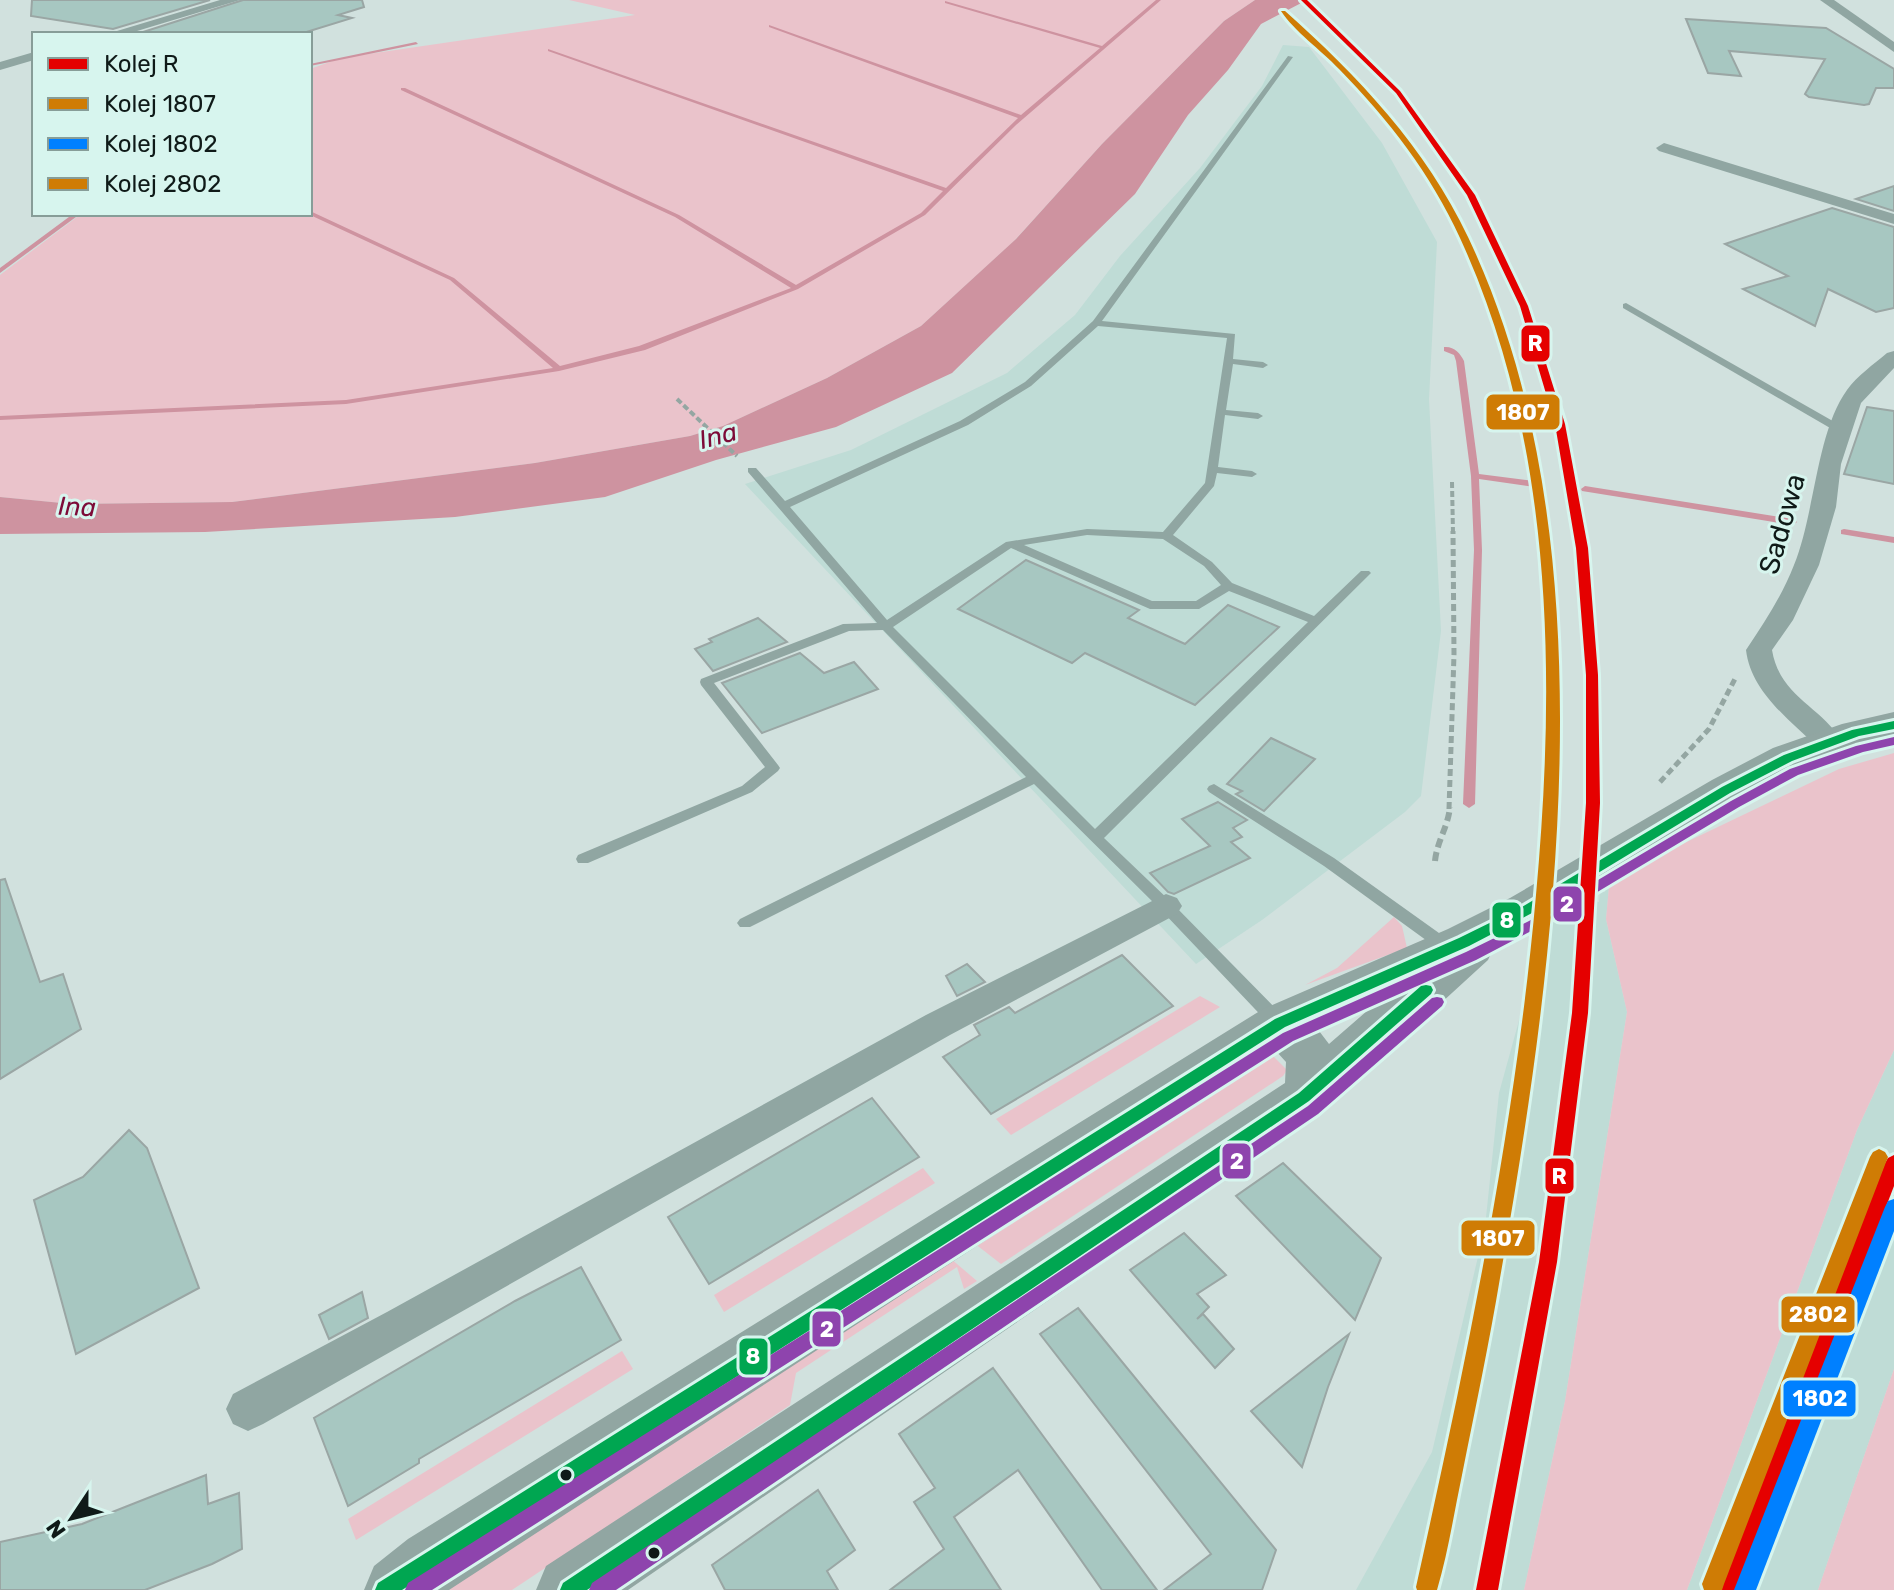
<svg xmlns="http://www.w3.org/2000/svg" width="1894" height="1590" font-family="Rubik,sans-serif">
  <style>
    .built { fill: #bfdcd6 }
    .green { fill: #eac3cb }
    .water { fill: #ce93a0 }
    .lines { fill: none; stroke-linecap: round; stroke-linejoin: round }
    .stream { fill: #ce93a0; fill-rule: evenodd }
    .building { fill: #a7c7c1; stroke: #9aa6a4; stroke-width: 2 }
    .path-far2 { stroke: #94a6a2; stroke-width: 4; stroke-dasharray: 6 3; stroke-linecap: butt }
    .path-far1 { stroke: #94a6a2; stroke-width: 5; stroke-dasharray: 7 4; stroke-linecap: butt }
    .path { stroke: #94a6a2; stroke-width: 6; stroke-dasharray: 9 5; stroke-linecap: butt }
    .lane { fill: #90a6a2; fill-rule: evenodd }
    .street { fill: #90a6a2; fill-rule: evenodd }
    .secondary { fill: #91a6a2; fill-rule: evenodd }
    .bus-1-casing { stroke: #d7f5ee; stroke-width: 6 }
    .bus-2-casing { stroke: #d7f5ee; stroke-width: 6 }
    .bus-1 { fill: #00a651; fill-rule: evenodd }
    .bus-2 { fill: #8e44ad; fill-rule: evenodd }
    .rail-1-casing { stroke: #d7f5ee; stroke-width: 6 }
    .rail-2-casing { stroke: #d7f5ee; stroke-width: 6 }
    .rail-3-casing { stroke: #d7f5ee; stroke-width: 6 }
    .rail-4-casing { stroke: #d7f5ee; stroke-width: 6 }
    .rail-1 { fill: #e50000; fill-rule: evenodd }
    .rail-2 { fill: #cf7c05; fill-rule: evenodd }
    .rail-3 { fill: #0080ff; fill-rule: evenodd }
    .rail-4 { fill: #cf7c05; fill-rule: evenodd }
    .bus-dot { fill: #0f1a18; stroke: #d7f5ee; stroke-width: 3 }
    .labels { text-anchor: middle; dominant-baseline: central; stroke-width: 6; stroke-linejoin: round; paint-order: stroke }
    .far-water-label { font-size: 26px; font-style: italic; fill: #7d0b38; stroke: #d7f5ee }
    .street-label { font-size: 28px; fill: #0f1a18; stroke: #d7f5ee }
    .line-badge { stroke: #d7f5ee; stroke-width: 3 }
    .badge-label { font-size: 22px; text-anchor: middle; font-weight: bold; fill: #fff }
  </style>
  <rect width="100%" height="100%" fill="#d1e1de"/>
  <!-- built -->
  <g class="built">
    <polygon points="1283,45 1309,47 1382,143 1437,242 1429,399 1441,631 1421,796 1405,812 1262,920 1196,964 745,484 851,450 1007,373 1075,315 1120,256 1200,168 1262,86"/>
    <polygon points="1605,884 1609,886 1606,919 1627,1012 1565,1401 1524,1590 1356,1590 1432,1452 1485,1227 1499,1093 1539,948 1540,926 1551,926 1552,922 1568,924 1570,910 1574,911 1575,905 1580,906 1582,899 1599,902 1600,891 1605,892"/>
    <polygon points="1894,1050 1894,1369 1818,1590 1687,1590 1857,1130"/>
  </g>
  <!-- green -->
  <g class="green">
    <polygon points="569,0 1255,0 1224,21 1102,144 1014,241 921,326 827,378 723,426 690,436 535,463 232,502 72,504 0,497 0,275 81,214 310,214 310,69 341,58 635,15"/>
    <polygon points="1894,753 1894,1050 1857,1130 1687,1590 1524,1590 1565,1401 1627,1012 1606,919 1609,886 1605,881 1839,769"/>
    <polygon points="1394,917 1402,926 1407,948 1305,985 1337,968"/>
    <polygon points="1200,996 1220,1007 1011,1135 996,1119"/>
    <polygon points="1272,1055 1287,1070 1283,1076 1001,1264 974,1243 1263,1056"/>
    <polygon points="923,1168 935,1183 724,1312 714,1295"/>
    <polygon points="950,1258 977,1281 964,1289 957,1267 796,1373 790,1405 512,1590 440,1590"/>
    <polygon points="622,1351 633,1369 356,1540 348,1519"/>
    <polygon points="1894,1369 1894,1590 1818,1590"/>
  </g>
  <!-- water -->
  <polygon class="water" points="1255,0 1307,0 1261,24 1228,70 1188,115 1135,194 952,373 836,427 716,460 605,497 455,517 205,532 0,534 0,497 72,504 232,502 535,463 690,436 723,426 827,378 921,326 1016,239 1102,144 1224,21"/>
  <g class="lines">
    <!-- stream -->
    <g class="stream">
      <polygon points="1156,0 1161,0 1016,125 925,215 798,289 645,350 559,371 346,404 0,420 0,416 346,400 553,368 450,280 308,214 310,214 310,211 454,278 560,366 639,346 791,288 675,217 401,90 401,88 405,88 679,215 796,285 921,213 943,191 548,51 548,49 946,188 1018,118 769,27 769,25 1021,115 1100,48 945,3 945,1 1102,46"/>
      <polygon points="416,42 418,44 310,66 310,64"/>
      <polygon points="73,214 80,214 0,273 0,268"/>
      <path d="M1444 347C1454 346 1460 353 1464 361L1479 474 1535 481 1539 484 1535 487 1479 479 1482 550 1475 804 1469 808 1463 804 1474 550 1471 476 1456 361 1454 355 1444 351Z"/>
      <polygon points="1585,486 1793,519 1797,522 1793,525 1582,491 1581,489"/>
      <polygon points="1844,529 1894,537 1894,543 1841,534 1841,530"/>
    </g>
  </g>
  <!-- building -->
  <g class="building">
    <polygon points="32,0 210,0 113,29 31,16"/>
    <polygon points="243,0 362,0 364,7 338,15 352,18 300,34 140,33"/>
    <polygon points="1686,19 1826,28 1894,69 1894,88 1876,88 1869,104 1864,105 1809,97 1805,94 1825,59 1729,51 1741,76 1708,73"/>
    <polygon points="1894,186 1894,211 1856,199"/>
    <polygon points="1832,208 1894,227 1894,308 1876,312 1828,289 1815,326 1743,289 1788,276 1725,244"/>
    <polygon points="1867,407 1894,411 1894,484 1844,474"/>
    <polygon points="1026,560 1139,610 1128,618 1185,644 1228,605 1279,627 1195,705 1085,653 1072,663 958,609"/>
    <polygon points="758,618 787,642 713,671 695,649 712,642 709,639"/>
    <polygon points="800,653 824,673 854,662 878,689 762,733 722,683"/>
    <polygon points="1271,738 1315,759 1264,811 1236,794 1242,791 1227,784"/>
    <polygon points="1218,802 1247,820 1233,828 1242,837 1231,842 1250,858 1174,894 1168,892 1150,873 1210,846 1182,819"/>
    <polygon points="5,879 40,982 63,974 81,1029 0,1079 0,880"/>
    <polygon points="1122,955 1173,1006 991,1114 943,1057 980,1035 974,1025 1009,1007 1015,1013"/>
    <polygon points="967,964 985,982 957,996 946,976"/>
    <polygon points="872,1098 919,1157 709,1284 668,1217"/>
    <polygon points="129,1130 147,1148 199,1288 76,1354 34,1200 83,1177"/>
    <polygon points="1283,1163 1381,1258 1355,1320 1236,1196"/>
    <polygon points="1184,1233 1226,1275 1197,1294 1209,1307 1197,1319 1203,1314 1234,1349 1215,1368 1130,1270"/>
    <polygon points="581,1267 621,1340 419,1459 419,1463 348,1506 314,1418 515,1301"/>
    <polygon points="362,1292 368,1318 329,1339 319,1315"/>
    <polygon points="1078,1308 1276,1550 1262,1590 1164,1590 1211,1554 1040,1334"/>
    <polygon points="1349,1334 1328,1387 1302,1467 1251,1411"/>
    <polygon points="993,1368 1046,1440 1157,1590 1102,1590 1018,1470 954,1517 1001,1590 890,1590 944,1549 914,1502 935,1488 899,1434"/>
    <polygon points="206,1475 208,1504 239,1493 242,1549 212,1564 145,1590 0,1590 0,1542 82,1524"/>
    <polygon points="818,1490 855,1550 827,1571 838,1590 725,1590 712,1565"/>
  </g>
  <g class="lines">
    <!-- path-far2 -->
    <g class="path-far2">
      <polyline points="677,399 737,456"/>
      <polyline points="1452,482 1453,533"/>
    </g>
    <!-- path-far1 -->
    <g class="path-far1">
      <polyline points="1660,782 1709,729 1736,677"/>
      <polyline points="1449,809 1454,654 1453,531"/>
    </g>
    <!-- path -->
    <path class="path" d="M1435 861C1437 841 1448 827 1450 807"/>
    <!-- lane -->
    <g class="lane">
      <path d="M1288 56 1293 57 1102 321 1235 334 1233 359 1263 362 1268 365 1263 368 1233 364 1226 410 1258 413 1263 416 1258 419 1225 415 1218 467 1252 471 1257 474 1252 477 1217 473 1214 486 1173 535 1212 562 1232 583 1314 616 1361 571H1369L1371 573 1104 838 1171 902 1284 1017 1286 1022 1284 1027 1278 1029 1272 1027 1161 910 1034 784 750 927H740L737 923 740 919 1026 777 883 630 849 631 714 683 778 765 780 768 778 771 752 792 588 863H578L576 859 578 855 742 786 765 767 701 685 700 682 701 679 843 624 877 623 748 472V468H756L785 501 960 421 1025 382 1093 321ZM1098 326 1227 338 1205 483 1163 532 1087 529 1006 542 887 620 790 507 968 425 1031 386ZM1087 535 1163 539 1204 566 1221 585 1196 601H1152L1024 545ZM1011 548 1150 609H1199L1229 591 1308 622 1095 829 893 627Z"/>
      <polygon points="1626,303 1845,428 1846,430 1837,432 1623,308 1623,304"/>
      <polygon points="1214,784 1334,858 1453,943 1455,947 1453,951 1441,951 1324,866 1209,792 1207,789 1209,786"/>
    </g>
    <!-- street -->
    <g class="street">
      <polygon points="220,0 240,0 127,34 107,34"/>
      <polygon points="1820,0 1834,0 1894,42 1894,52"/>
      <polygon points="34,52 34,60 0,70 0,62"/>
      <polygon points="1664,143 1894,214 1894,224 1659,151 1656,148"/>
      <path d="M1894 351V368L1861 403 1841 464 1836 507 1819 565 1793 620 1772 650C1780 697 1820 705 1842 741L1838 748 1828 750 1818 748C1789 719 1751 692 1746 650 1764 623 1782 596 1794 565 1815 514 1816 433 1847 390 1857 376 1874 364 1887 353Z"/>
      <polygon points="1166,894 1177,898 1182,906 1177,914 950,1035 263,1424 248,1431 233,1424 226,1409 233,1394 387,1312 926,1015"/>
    </g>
    <!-- secondary -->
    <path class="secondary" d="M1894 712V738C1796 759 1717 816 1633 869 1588 897 1542 924 1494 947L1488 960 1322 1112 628 1590H536L546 1566 1285 1083 1286 1062 1276 1051 449 1590H364L374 1566 408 1539 1263 1009 1448 929 1510 898 1712 780 1773 748 1842 724ZM1383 997 1329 1044 1316 1027Z"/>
    <!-- bus-1 casing -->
    <g class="bus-1-casing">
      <g id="bus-1">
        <polygon points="1894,721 1894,729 1859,736 1792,761 1730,793 1532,913 1469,946 1285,1027 402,1590 375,1590 378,1583 1275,1019 1459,938 1522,907 1722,787 1784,755 1852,730"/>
        <polygon points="1426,985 1431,986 1433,990 1431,994 1309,1101 587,1590 560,1590 563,1583 1299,1093 1421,986"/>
      </g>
    </g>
    <!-- bus-2 casing -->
    <g class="bus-2-casing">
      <g id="bus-2">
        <polygon points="1894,737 1894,745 1863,752 1798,775 1739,807 1539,927 1476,960 1293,1041 432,1590 405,1590 408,1583 1283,1033 1466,952 1529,921 1731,801 1790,769 1856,746"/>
        <polygon points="1437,997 1442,998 1444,1002 1442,1006 1318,1114 616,1590 589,1590 592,1583 1308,1106 1432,998"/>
      </g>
    </g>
    <!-- bus-1 -->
    <use href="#bus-1" class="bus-1"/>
    <!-- bus-2 -->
    <use href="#bus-2" class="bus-2"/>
    <!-- rail-1 casing -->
    <g class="rail-1-casing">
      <g id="rail-1">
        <polygon points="1301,0 1307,0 1400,91 1475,195 1528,306 1565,424 1588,548 1598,675 1600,803 1588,1013 1557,1262 1498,1590 1476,1590 1539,1262 1572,1013 1586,803 1586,675 1576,548 1555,424 1520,306 1467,195 1396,93"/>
        <polygon points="1894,1155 1894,1186 1739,1590 1717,1590 1885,1163 1888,1158"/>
      </g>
    </g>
    <!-- rail-2 casing -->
    <g class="rail-2-casing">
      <path id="rail-2" d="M1281 11H1285C1358 76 1426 148 1468 237 1613 542 1557 956 1500 1278 1489 1344 1475 1410 1462 1475 1454 1513 1448 1553 1437 1590H1417L1416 1587C1467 1358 1515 1129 1536 895 1556 676 1554 442 1460 238 1431 174 1388 119 1339 69 1321 50 1294 31 1281 11Z"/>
    </g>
    <!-- rail-3 casing -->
    <g class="rail-3-casing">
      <polygon id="rail-3" points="1894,1199 1894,1231 1756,1590 1734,1590 1885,1207 1888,1201"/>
    </g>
    <!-- rail-4 casing -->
    <g class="rail-4-casing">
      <polygon id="rail-4" points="1879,1149 1885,1152 1888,1157 1724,1584 1722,1590 1704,1590 1702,1584 1870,1157 1873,1152"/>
    </g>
    <!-- rail-1 -->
    <use href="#rail-1" class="rail-1"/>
    <!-- rail-2 -->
    <use href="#rail-2" class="rail-2"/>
    <!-- rail-3 -->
    <use href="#rail-3" class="rail-3"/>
    <!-- rail-4 -->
    <use href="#rail-4" class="rail-4"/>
  </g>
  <!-- markers -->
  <g class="bus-dot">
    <circle cx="566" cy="1475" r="7"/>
    <circle cx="654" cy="1553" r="7"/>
  </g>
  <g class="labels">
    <!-- far-water labels -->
    <g class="far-water-label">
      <text transform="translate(718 436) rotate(-15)">Ina</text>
      <text transform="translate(77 507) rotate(2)">Ina</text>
    </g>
    <!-- street labels -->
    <g class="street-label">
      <text transform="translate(1782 524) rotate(-74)">Sadowa</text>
    </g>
  </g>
  <g class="line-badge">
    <rect x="1520" y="324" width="31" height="39" rx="8" fill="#e50000"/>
    <rect x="1485" y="393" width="76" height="38" rx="8" fill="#cf7c05"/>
    <rect x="1552" y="885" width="31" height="38" rx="8" fill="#8e44ad"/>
    <rect x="1491" y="901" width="31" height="38" rx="8" fill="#00a651"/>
    <rect x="1221" y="1142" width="31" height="38" rx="8" fill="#8e44ad"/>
    <rect x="1544" y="1157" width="31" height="38" rx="8" fill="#e50000"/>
    <rect x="1460" y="1219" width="76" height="38" rx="8" fill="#cf7c05"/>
    <rect x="1780" y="1295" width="76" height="39" rx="8" fill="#cf7c05"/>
    <rect x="811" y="1310" width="31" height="38" rx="8" fill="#8e44ad"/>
    <rect x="738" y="1337" width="31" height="39" rx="8" fill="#00a651"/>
    <rect x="1782" y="1379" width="75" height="39" rx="8" fill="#0080ff"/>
  </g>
  <g class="badge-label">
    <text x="1535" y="351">R</text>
    <text x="1523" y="420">1807</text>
    <text x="1567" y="912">2</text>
    <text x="1507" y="928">8</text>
    <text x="1237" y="1169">2</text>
    <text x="1559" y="1184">R</text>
    <text x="1498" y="1246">1807</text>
    <text x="1818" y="1322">2802</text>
    <text x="827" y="1337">2</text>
    <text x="753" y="1364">8</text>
    <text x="1820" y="1406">1802</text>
  </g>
  <!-- legend -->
  <rect x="32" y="32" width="280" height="184" fill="#d7f5ee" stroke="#879d98" stroke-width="2"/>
  <rect x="48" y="58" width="40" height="12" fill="#e50000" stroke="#879d98" stroke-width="2"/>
  <text x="104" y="72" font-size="24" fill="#0f1a18">Kolej R</text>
  <rect x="48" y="98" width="40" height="12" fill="#cf7c05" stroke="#879d98" stroke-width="2"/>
  <text x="104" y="112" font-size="24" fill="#0f1a18">Kolej 1807</text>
  <rect x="48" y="138" width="40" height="12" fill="#0080ff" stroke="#879d98" stroke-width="2"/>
  <text x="104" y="152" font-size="24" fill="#0f1a18">Kolej 1802</text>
  <rect x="48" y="178" width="40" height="12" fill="#cf7c05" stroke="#879d98" stroke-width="2"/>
  <text x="104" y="192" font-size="24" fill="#0f1a18">Kolej 2802</text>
  <!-- north arrow -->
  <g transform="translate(72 1518) rotate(235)" stroke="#d7f5ee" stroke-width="6" paint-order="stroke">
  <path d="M0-6L14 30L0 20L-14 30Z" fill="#0f1a18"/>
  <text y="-12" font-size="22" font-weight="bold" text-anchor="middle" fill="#0f1a18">N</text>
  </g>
</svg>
